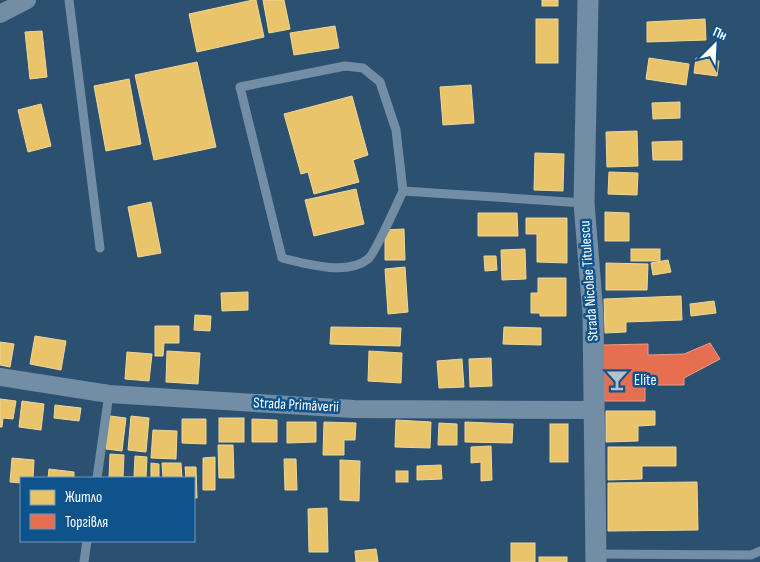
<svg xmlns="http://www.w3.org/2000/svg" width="760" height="562" font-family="'Sofia Sans Condensed',sans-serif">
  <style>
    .homes { fill: #e9c46a; stroke: #f0d697 }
    .shops { fill: #e76f51; stroke: #ee9a85 }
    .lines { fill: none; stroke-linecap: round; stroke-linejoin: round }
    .service { stroke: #738da5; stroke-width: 9 }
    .minor { stroke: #738da5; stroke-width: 18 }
    .tertiary { stroke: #738da5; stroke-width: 21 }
    .labels { text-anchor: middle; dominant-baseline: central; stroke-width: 5; stroke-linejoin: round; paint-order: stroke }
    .street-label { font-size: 15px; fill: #fff; stroke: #0f538d }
    .poi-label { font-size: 15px; fill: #fff; stroke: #0f538d; text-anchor: start }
  </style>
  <rect width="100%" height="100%" fill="#2c5170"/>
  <!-- homes -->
  <g class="homes">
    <polygon points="253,0 256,0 264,37 197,52 189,14"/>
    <polygon points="263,0 284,0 290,29 269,33"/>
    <rect x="542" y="0" width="16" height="6"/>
    <rect x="536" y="19" width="22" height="44"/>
    <polygon points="705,19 706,40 647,42 647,22"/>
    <polygon points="335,26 339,48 294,55 290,33"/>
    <polygon points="42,31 47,77 30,79 25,32"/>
    <polygon points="649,58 689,64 686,85 646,79"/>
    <polygon points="696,58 719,61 717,76 694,73"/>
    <polygon points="197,62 216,147 154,160 135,75"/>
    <polygon points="129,79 141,144 106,151 94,86"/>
    <polygon points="471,85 474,123 443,125 440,87"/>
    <polygon points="352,96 368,155 353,160 359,182 314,194 308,172 301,174 284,114"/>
    <polygon points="680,102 680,118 653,119 652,103"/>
    <polygon points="41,104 51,146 28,152 18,110"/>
    <polygon points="637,131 638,166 607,167 606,132"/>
    <polygon points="682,141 682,160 653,160 652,142"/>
    <polygon points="535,153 564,154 563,191 534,190"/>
    <polygon points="609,172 638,173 637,195 608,194"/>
    <polygon points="356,189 364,224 314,236 305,200"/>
    <polygon points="151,202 161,253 138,257 128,207"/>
    <polygon points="605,212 629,213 629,241 605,241"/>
    <polygon points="478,213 517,213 518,236 478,236"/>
    <polygon points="526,218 567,218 567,263 537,262 537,234 526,234"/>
    <polygon points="404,229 405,260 385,260 385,230"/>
    <polygon points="525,249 526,279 502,280 501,250"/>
    <rect x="631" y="249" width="29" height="12"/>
    <polygon points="484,256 496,256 497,270 485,271"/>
    <polygon points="668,260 671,272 653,275 651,263"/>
    <polygon points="606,263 648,264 647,290 606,290"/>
    <polygon points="405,267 408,312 388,314 385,269"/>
    <polygon points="538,278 566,278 566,316 540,316 540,313 531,313 531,293 538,293"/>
    <polygon points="248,292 248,310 222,311 221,293"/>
    <polygon points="681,296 682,320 626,322 626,332 605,333 604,299"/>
    <polygon points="714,301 716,313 691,316 690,304"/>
    <polygon points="195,315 211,316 210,331 194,330"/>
    <polygon points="155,326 179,326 179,343 164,343 163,356 155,356"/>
    <polygon points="331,327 401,328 400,346 330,344"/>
    <polygon points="504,327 541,328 541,345 503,344"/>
    <polygon points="35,336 66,341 61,370 30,364"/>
    <polygon points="0,342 14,344 10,367 0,365"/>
    <polygon points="167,351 200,353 198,384 166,382"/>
    <polygon points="369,351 402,353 401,383 368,381"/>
    <polygon points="127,352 152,354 149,381 125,379"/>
    <polygon points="491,358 492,386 470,387 469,359"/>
    <polygon points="462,359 464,387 439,388 437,361"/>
    <polygon points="0,399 16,401 13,419 3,418 2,427 0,427"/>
    <polygon points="22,401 44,404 41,430 19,427"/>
    <polygon points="55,405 81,408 79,421 54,418"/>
    <polygon points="606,411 655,411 655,425 638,426 638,441 606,442"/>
    <polygon points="110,416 126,418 122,451 106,449"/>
    <polygon points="131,416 149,418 146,452 128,450"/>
    <rect x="219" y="418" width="25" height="24"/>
    <polygon points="182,419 206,419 206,444 182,443"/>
    <polygon points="252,419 277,420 277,442 252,442"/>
    <polygon points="396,420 431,422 430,448 395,447"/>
    <polygon points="287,422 316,422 316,442 287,443"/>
    <polygon points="324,422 356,423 355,440 344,440 344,455 323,455"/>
    <polygon points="465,422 513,424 512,443 465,442"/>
    <polygon points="439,423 457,424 457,445 438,445"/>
    <rect x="550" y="424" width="18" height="38"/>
    <polygon points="153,430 177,431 176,459 151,458"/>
    <polygon points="218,445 233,445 234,478 219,478"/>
    <polygon points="491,446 492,480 481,481 481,462 471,463 471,447"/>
    <polygon points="608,447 676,447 676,466 642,466 642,479 608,480"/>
    <polygon points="110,454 124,455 123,477 134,477 135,456 147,457 146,478 109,478"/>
    <polygon points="215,457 215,490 203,490 203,458"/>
    <polygon points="12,458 34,460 33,478 21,478 21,483 10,482"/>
    <polygon points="284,459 296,459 297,490 285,490"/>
    <polygon points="340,460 360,461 359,501 340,500"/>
    <polygon points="151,463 159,464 159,478 151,478"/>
    <polygon points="162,463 181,463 182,478 163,478"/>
    <polygon points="441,465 442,479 417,480 417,466"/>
    <polygon points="185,467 196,467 197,498 194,498 194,478 186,478"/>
    <polygon points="49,469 74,472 74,478 48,478"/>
    <rect x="396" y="471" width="12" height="11"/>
    <polygon points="697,482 698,530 608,531 608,483"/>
    <polygon points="327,508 328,552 309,552 308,509"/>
    <rect x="511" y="543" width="24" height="19"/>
    <polygon points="376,549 378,562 356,562 355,551"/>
    <rect x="539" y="557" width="28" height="5"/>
  </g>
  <!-- shops -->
  <polygon class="shops" points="710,343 720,359 684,378 684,385 645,385 645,401 604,401 603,345 648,344 648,355 684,354"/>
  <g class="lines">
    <!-- service -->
    <g class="service">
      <polyline points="69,0 100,248"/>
      <path d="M403 191C398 202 374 255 368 259 347 276 306 264 282 258L240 87 345 66 363 68 380 82 396 130 403 191 584 203"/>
      <polyline points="97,478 109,394"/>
      <polyline points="597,554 751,555 760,551"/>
      <polyline points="84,562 87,541"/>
    </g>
    <!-- minor -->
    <g class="minor">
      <polyline points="0,14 27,0"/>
      <polyline points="0,377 109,394 354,409 594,410"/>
    </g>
    <!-- tertiary -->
    <polyline class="tertiary" points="588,0 584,203 593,314 596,562"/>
  </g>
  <!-- icons -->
  <defs>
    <g id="bar-bare" transform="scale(1.725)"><path d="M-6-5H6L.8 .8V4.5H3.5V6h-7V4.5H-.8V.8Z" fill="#b5c2cd" stroke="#0f538d" stroke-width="2.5" paint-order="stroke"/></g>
  </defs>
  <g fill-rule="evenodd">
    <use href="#bar-bare" x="617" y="380"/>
  </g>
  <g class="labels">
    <!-- street labels -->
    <g class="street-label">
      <text transform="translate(589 281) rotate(-94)">Strada Nicolae Titulescu</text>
      <text transform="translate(296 405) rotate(3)">Strada Primăverii</text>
    </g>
    <!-- poi labels -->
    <g class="poi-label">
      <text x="634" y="380">Elite</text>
    </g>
  </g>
  <!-- legend -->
  <rect x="20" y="477" width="175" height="65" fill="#0f538d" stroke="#6f98bb"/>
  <rect x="30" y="490" width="25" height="15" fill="#e9c46a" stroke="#6f98bb"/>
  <text x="65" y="502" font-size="15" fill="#ffffff">Житло</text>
  <rect x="30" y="514" width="25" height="15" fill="#e76f51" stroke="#6f98bb"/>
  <text x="65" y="527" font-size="15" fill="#ffffff">Торгівля</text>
  <!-- north arrow -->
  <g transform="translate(715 45) rotate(24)" stroke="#0f538d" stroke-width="4" paint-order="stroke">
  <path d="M0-4L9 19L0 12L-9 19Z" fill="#ffffff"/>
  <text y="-8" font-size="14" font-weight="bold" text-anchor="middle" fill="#ffffff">Пн</text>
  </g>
</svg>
